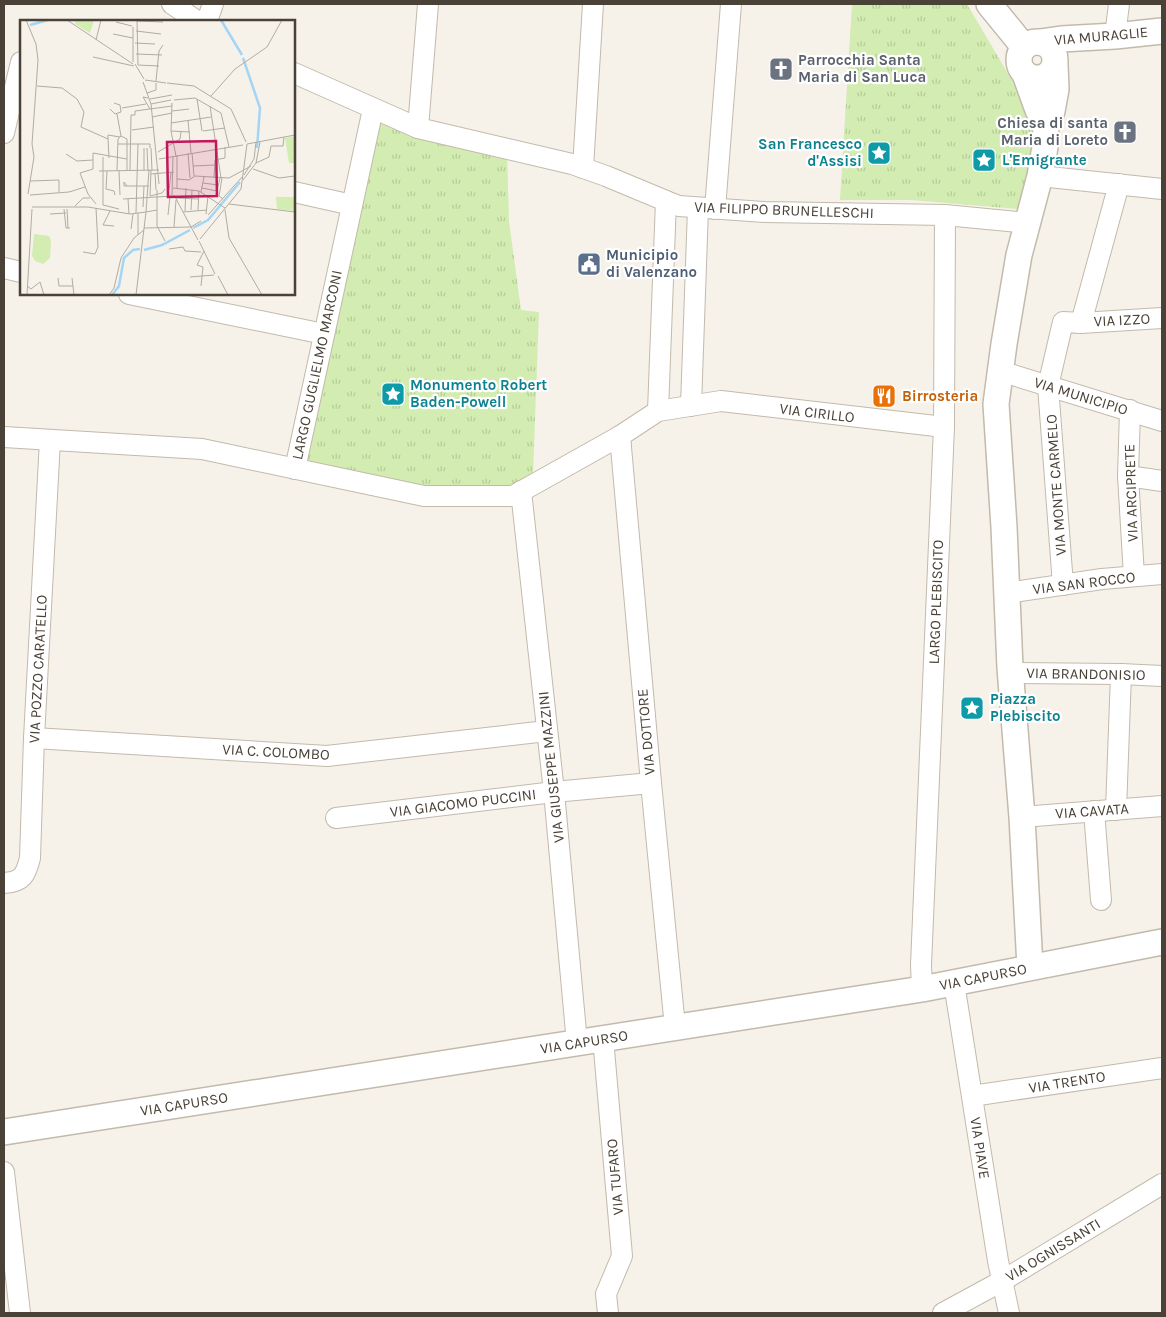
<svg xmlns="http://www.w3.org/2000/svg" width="1166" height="1317" font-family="Karla,sans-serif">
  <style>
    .grass { fill: url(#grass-tufts) }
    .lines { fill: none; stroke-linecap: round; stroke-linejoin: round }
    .minor-casing { stroke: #c2baab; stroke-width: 22 }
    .tertiary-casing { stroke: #c2baab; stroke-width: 28 }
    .minor { stroke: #fff; stroke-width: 20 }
    .tertiary { stroke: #fff; stroke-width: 25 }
    .labels { text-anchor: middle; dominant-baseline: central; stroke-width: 4.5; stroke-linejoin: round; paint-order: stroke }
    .street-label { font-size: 15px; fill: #4a4237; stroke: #fff }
    .worship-label { font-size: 15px; font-weight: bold; fill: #5b616d; stroke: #fff; text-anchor: start }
    .culture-label { font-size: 15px; font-weight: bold; fill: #0d838f; stroke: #fff; text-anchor: start }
    .service-label { font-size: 15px; font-weight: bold; fill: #4e5e75; stroke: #fff; text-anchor: start }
    .food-label { font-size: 15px; font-weight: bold; fill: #c56008; stroke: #fff; text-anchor: start }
    .inset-river { fill: none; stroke: #a4d5f5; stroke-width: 2.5 }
    .inset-road { fill: none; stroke: #b1aca2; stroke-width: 1 }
    .view { fill: #c2185b; fill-opacity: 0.15; stroke: #c2185b; stroke-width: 2.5 }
    .inset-edge { fill: none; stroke: #4a4237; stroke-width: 2.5 }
  </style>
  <defs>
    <pattern id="grass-tufts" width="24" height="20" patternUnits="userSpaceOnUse" patternTransform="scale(1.25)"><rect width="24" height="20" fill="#d2ecb1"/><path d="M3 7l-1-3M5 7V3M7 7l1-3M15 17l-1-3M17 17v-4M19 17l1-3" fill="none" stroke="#b6cc99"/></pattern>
  </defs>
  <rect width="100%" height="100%" fill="#f6f2ea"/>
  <!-- grass -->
  <g class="grass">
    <polygon points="852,4 967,4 1027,106 1039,142 1018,209 911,200 840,200"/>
    <polygon points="373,109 507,149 509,221 521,310 539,312 533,474 513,496 424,496 295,469"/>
  </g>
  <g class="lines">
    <!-- minor casing -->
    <g class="minor-casing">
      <g id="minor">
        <polyline points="172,4 197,21"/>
        <polyline points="207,21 213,4"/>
        <polyline points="1115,36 1119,4"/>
        <polyline points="294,73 418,128 572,164 606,176 666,201 679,206 765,212 945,215 1028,223"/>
        <polyline points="418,128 428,4"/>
        <polyline points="4,133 21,62"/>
        <polyline points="583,168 593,4"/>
        <polyline points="1040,176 1162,189"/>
        <polyline points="294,192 352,205"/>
        <polyline points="715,209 731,4"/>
        <polyline points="4,268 21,272"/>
        <polyline points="129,294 324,334"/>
        <polyline points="1081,323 1162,318"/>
        <polyline points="1000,371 1162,421"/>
        <polyline points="691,406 698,208"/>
        <polyline points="1130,410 1128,476 1134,576"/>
        <polyline points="658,411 666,201"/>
        <polyline points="620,436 651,783 675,1027"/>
        <polyline points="4,437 202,449 424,496 513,496 620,436 658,411 721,401 944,427"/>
        <polyline points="295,469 373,109"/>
        <polyline points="1128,476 1162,481"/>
        <polyline points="521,491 554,792 577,1043"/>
        <polyline points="1063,585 1048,386 1063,322 1081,323 1119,184"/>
        <polyline points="1006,593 1102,579 1162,574"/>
        <polyline points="1010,673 1121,674 1162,676"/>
        <polyline points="34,738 327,756 547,731"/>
        <polyline points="1116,810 1121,674"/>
        <polyline points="1094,811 1101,900"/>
        <polyline points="1022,817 1162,806"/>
        <polyline points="336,818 554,792 651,783"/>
        <path d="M4 883C23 882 26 874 30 858L34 738 50 440"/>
        <polyline points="954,983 998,1261 1009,1313"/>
        <polyline points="922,989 921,965 944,427 945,215"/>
        <polyline points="603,1038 622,1256 606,1294 608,1313"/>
        <polyline points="972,1096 1162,1068"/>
        <polyline points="4,1172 20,1313"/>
        <polyline points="943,1313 1002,1281 1162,1184"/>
      </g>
    </g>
    <!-- tertiary casing -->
    <g class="tertiary-casing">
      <g id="tertiary">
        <polyline points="989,4 1024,47"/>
        <circle cx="1037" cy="60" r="18"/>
        <polyline points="1040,42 1061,39 1115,36 1162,31"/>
        <polyline points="1025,74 1038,110 1046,126"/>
        <polyline points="1030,967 1022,817 1010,668 1004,527 996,404 1004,344 1019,255 1040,176 1045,147 1046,126 1052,111 1056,89 1055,65"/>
        <polyline points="4,1132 922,989 1162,942"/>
      </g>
    </g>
    <!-- minor -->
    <use href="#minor" class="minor"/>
    <!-- tertiary -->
    <use href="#tertiary" class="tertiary"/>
  </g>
  <!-- icons -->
  <defs>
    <g id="church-square" transform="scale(1.25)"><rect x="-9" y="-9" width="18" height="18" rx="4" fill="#6b7280" stroke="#fff"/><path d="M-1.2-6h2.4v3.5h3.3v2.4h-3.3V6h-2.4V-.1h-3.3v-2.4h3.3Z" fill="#fff"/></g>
    <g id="sight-square" transform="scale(1.25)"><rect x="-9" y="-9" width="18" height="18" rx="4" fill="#0f9aa8" stroke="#fff"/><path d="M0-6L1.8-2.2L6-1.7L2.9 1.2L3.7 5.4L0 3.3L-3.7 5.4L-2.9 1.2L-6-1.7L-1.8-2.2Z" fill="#fff"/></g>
    <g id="civic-square" transform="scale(1.25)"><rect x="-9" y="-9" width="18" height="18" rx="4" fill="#5c6f8a" stroke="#fff"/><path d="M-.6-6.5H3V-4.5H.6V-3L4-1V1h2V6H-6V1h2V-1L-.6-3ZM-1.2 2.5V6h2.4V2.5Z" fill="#fff"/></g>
    <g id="restaurant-square" transform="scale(1.25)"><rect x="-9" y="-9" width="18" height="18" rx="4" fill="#e8710a" stroke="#fff"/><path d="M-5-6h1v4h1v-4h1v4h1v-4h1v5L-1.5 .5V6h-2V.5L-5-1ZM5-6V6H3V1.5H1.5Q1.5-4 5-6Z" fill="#fff"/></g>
  </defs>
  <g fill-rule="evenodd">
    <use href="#church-square" x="781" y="69"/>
    <use href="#church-square" x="1125" y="132"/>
    <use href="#sight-square" x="879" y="153"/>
    <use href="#sight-square" x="984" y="160"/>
    <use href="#civic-square" x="589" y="264"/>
    <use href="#sight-square" x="393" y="394"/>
    <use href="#restaurant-square" x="884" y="396"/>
    <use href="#sight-square" x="972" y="708"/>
  </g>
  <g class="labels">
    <!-- street labels -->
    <g class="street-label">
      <text transform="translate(1101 36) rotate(-5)">VIA MURAGLIE</text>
      <text transform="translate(784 210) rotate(2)">VIA FILIPPO BRUNELLESCHI</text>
      <text transform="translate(1122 320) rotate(-3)">VIA IZZO</text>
      <text transform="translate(317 365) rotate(-78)">LARGO GUGLIELMO MARCONI</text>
      <text transform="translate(1081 396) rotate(17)">VIA MUNICIPIO</text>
      <text transform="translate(817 413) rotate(7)">VIA CIRILLO</text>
      <text transform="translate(1056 485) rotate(-94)">VIA MONTE CARMELO</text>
      <text transform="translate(1131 493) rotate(-92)">VIA ARCIPRETE</text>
      <text transform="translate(1084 583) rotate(-7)">VIA SAN ROCCO</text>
      <text transform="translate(936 602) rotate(-88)">LARGO PLEBISCITO</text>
      <text transform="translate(38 669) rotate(-87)">VIA POZZO CARATELLO</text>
      <text transform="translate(1086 674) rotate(1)">VIA BRANDONISIO</text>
      <text transform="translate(646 732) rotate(-95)">VIA DOTTORE</text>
      <text transform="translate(276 752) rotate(3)">VIA C. COLOMBO</text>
      <text transform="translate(551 767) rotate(-96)">VIA GIUSEPPE MAZZINI</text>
      <text transform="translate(463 803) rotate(-7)">VIA GIACOMO PUCCINI</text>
      <text transform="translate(1092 811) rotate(-4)">VIA CAVATA</text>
      <text transform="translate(983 977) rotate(-11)">VIA CAPURSO</text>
      <text transform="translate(584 1042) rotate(-9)">VIA CAPURSO</text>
      <text transform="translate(1067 1082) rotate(-9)">VIA TRENTO</text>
      <text transform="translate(184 1104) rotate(-9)">VIA CAPURSO</text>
      <text transform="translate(980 1148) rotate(81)">VIA PIAVE</text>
      <text transform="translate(615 1177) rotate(-95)">VIA TUFARO</text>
      <text transform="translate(1053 1250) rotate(-31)">VIA OGNISSANTI</text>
    </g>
    <!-- worship labels -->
    <g class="worship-label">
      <text x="798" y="60">Parrocchia Santa<tspan x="798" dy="17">Maria di San Luca</tspan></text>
      <text x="1108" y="123" text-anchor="end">Chiesa di santa<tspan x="1108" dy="17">Maria di Loreto</tspan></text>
    </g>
    <!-- culture labels -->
    <g class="culture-label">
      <text x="862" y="144" text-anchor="end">San Francesco<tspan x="862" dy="17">d'Assisi</tspan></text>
      <text x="1002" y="160">L'Emigrante</text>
      <text x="410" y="385">Monumento Robert<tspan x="410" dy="17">Baden-Powell</tspan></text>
      <text x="990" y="699">Piazza<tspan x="990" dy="17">Plebiscito</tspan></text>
    </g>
    <!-- service labels -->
    <g class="service-label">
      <text x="606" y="255">Municipio<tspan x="606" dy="17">di Valenzano</tspan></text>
    </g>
    <!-- food labels -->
    <g class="food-label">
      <text x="902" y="396">Birrosteria</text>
    </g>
  </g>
  <!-- overview -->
  <g transform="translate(20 20)">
    <rect width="275" height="275" fill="#f6f2ea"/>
    <path d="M61 0H74L70 13 55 4 56 1ZM256 177H275V191L257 189Z" fill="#d2ecb1"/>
    <path d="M275 116V143H269L265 118Z" fill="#d2ecb1"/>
    <path d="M14 214 29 216 31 221 30 238 23 244 15 241 12 236Z" fill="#d2ecb1"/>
    <path class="inset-river" d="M201 0 222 35M10 5 28 0M223 38 240 88 237 128M173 208 188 200 220 162M124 230 142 225 170 210M92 275 99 266 104 238 113 230 120 229"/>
    <path class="inset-road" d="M6 0 16 24 18 40 12 124 14 137 8 174M47 0 113 44M117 0 118 45 139 46M117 1 143 2M96 2 112 6M113 7V42M116 11 141 14M93 14 113 18M76 20 81 0M115 23 135 24M116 34 142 35M73 37 114 46M115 44 124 59M125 60 146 63M136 61 139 31 143 25M123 62 131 84 139 164M147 63 174 66 211 89 226 122M17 66 42 68 57 79 64 92 61 107 88 119M127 73 136 70V63M191 76 215 49 247 27 262 0M128 78 123 77 130 89M130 79 152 75M177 79 182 111M154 80 175 78 201 93 209 127M152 83 151 111 156 136M131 84 151 80M190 86 201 158M102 88 126 84M90 89 95 94 101 92 100 85 94 83M115 91 152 86M152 91 169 89M97 94 101 116M132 97 152 93M168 100 171 133M151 103 191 97M112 110 134 107M151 111 170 112M183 111 205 108M101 116 107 119V150M88 119 89 138M88 119V115L100 117M98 124H130V128M227 124 275 115M124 128V150M127 128 128 151M131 128 132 150M138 132 160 119 161 112M168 133 170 158M172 133 174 156M46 134 57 141 73 140M83 137V185L99 189M139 139 223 125M236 143 249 137 251 126H263L264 117M173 146 195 145M233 149 259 158 275 156M97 150 98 119 101 116M110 150 111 95H115V91M129 150 126 192 137 190M79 151 139 150M87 151 86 169 94 171 95 175M99 151 100 175M135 153 136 170M131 154 154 152M224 155 234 139 236 122M194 158 195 140 205 138V127M202 158 199 176 203 179M157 159 169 160 175 156 209 158 231 146M223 160 236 143 240 122M10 161 39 160V172M183 163 198 165M107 166 104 162V166H129M153 168 179 171 205 188M157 168V135M182 168 197 171M137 170V206L145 221M149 170 151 153M181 172 184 157M10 175 49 172 65 167M152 175 153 136M154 175 171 207 181 201M196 175 200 158M130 176 131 150M130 176 142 173 145 169M156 178 179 179M103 179 153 176M108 179 109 194M76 184 68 174 60 153 73 149V133L107 139M209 184 275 192M55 186 63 178H70M12 187H68L110 194 126 192 116 275M123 187 124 166M44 189 46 208H50M47 189 48 208M171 190 172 170M178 190 179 171M205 190 209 218 242 275M90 191 83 205 94 206M165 191 166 168M163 192 187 190M116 193 118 124M30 194 46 193M186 194 188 176M148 195 150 176M188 195 222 157M154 207 156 180M124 208 171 207 178 220M111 209 113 194M118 214V193M180 219 221 169 227 124M179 221 195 254M149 229 163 227 165 231 181 232M63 232 75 234 78 227 76 188M198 256 208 275M170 257 194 255M38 258 39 266H53M52 258 54 275M7 266 11 269 20 262 24 275M181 266 183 247 177 245 184 231M7 275 12 189M89 275 94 268 101 238 114 218 124 210"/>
    <path class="view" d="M196 121 197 176 148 177 147 122Z"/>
    <rect width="275" height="275" class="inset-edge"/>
  </g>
  <!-- border -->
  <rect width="1166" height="1317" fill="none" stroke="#4a4237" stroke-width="10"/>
</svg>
